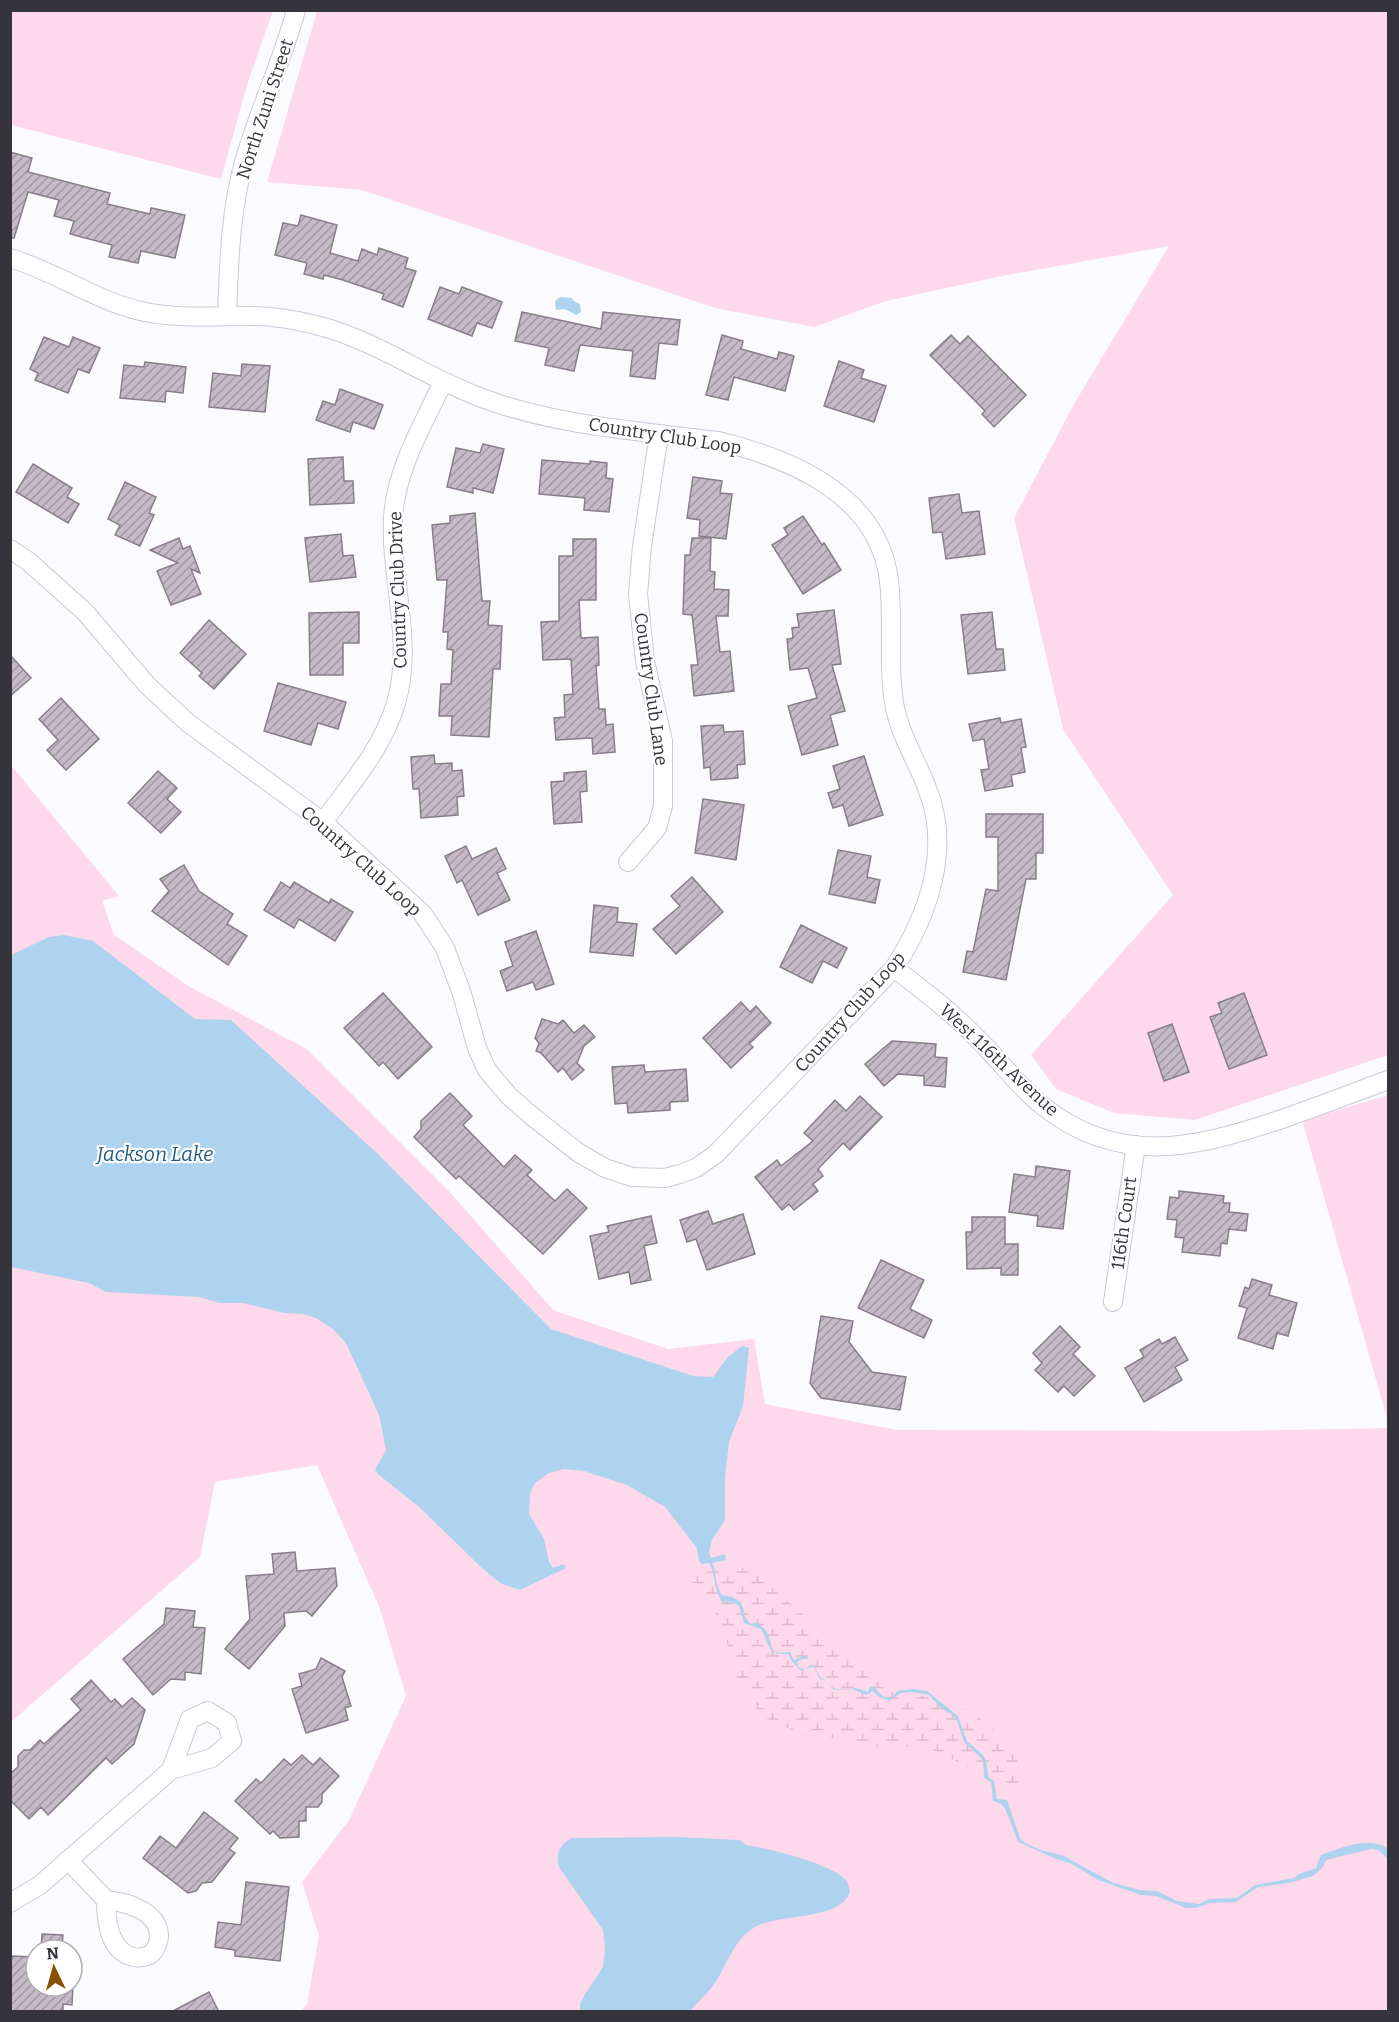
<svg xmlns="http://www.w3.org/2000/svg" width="1399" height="2022" font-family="Bitter,serif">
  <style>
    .grass { fill: #fdd9eb }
    .wetland { fill: url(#wetland-marsh) }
    .water { fill: #aed3ee }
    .building { fill: url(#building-hatch); stroke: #887e8a; stroke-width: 1.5 }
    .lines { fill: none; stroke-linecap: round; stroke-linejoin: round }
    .minor-casing { stroke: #cac8d8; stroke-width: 20 }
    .minor { stroke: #fff; stroke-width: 18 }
    .labels { text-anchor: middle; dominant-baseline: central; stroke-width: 4.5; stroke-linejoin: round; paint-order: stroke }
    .street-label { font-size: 18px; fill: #35343b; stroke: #fff }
    .water-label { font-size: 20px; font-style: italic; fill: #215c80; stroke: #fff }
  </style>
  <defs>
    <pattern id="wetland-marsh" width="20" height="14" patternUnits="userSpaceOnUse" patternTransform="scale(1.5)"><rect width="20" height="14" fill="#fdd9eb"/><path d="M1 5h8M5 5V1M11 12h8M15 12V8" fill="none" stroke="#d9bbca"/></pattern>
    <pattern id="building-hatch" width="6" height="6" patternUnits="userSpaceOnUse" patternTransform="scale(1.5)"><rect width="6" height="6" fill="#c5bac7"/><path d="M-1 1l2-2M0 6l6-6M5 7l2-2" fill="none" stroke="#a198a3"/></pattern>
  </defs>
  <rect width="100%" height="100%" fill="#fbfbfe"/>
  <!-- grass -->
  <g class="grass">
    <polygon points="10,11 273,11 247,85 221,179 11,125"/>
    <polygon points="317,11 1388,11 1388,1055 1195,1120 1114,1113 1056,1089 1031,1055 1173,895 1063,729 1014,518 1074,404 1169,246 1007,275 886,301 814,327 715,308 362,190 267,182"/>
    <polygon points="11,765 119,896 102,901 114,935 190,987 307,1049 449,1191 553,1310 668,1349 754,1339 765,1404 897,1430 1226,1431 1388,1428 1388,2011 301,2011 307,2004 319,1936 302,1882 349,1820 406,1696 380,1609 317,1465 215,1482 200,1557 11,1722"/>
    <polygon points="1388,1095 1388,1422 1303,1123 1309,1119"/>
  </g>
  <!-- wetland -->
  <polygon class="wetland" points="748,1567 801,1612 820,1634 901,1690 928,1697 972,1712 1011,1745 1024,1777 1019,1791 918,1743 907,1747 884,1748 845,1739 812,1739 761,1716 735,1675 731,1653 714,1610 692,1582 696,1573"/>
  <!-- water -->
  <g class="water">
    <polygon points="560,297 572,298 574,301 580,304 581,312 576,315 565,309 556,310 555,301"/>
    <path d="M64 935 93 941 195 1019 231 1020 378 1154 551 1329 693 1376 713 1377 728 1357 742 1346 749 1348 743 1406 729 1442 725 1477V1520L712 1540 709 1553 711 1558 725 1554 726 1560 712 1563C717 1574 715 1585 722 1595L732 1597 741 1602 745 1617 751 1624 756 1623C769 1629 769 1638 773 1650L779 1653 790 1652 794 1660 806 1655 808 1659H802L797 1662 798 1667 805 1670 810 1665 814 1666 821 1678C828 1681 831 1689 838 1689 852 1690 853 1685 868 1692L870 1687H874C879 1693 884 1700 893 1697L897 1691 914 1689 927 1691 958 1716 967 1741 983 1755 986 1761 989 1778 994 1781 997 1799 1007 1800 1020 1838 1025 1843 1041 1850 1064 1856 1113 1883 1140 1890 1157 1891 1177 1901 1199 1904 1209 1899 1237 1898 1255 1885 1294 1878C1300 1872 1309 1871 1316 1868L1321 1855C1341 1848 1369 1835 1388 1849V1859L1378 1850 1371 1849 1326 1860 1323 1867 1313 1876 1289 1883 1258 1887 1236 1902 1210 1903 1196 1908H1186L1156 1896 1141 1895 1098 1880 1072 1864 1054 1858 1018 1842 1005 1808 1001 1804 993 1801 991 1782 984 1778 983 1760 964 1742 957 1721 953 1715 942 1709 929 1695 914 1692 901 1693 889 1701 879 1697 873 1691 866 1695 852 1689 837 1690 833 1689 826 1681 820 1679 814 1667H811L801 1671 791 1660 789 1654C767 1656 770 1645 761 1629L744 1623 739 1606 732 1602H722C713 1587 716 1575 709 1563L702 1564 699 1561 697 1548 665 1507 627 1485 584 1471 564 1469 549 1473 534 1484 530 1494 529 1514 544 1539 549 1562 553 1568 564 1564 566 1568 520 1590 500 1583 482 1568 419 1507 378 1474 375 1470 386 1450 379 1415 346 1343 333 1329 316 1318 303 1314 284 1313 244 1303H220L199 1297 106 1292 89 1283 11 1267V955L49 937Z"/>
    <path d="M676 1837 740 1840 746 1845C770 1849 828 1863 845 1879 848 1883 849 1887 850 1892 840 1921 780 1913 755 1927 734 1939 727 1965 715 1983 708 1993 698 2002 690 2011H580V2004L585 1994 603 1967 605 1949 603 1930 559 1867C555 1855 560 1843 572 1838Z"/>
  </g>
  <!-- building -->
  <g class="building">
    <polygon points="10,152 32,158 28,172 110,193 107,204 150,214 151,208 185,215 175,258 141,251 138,263 109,257 112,245 70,234 74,221 54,216 59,200 28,192 14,238 10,237"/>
    <polygon points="301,215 337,225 330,253 358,261 362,249 377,255 379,248 408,258 405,268 416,271 403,307 382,299 384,294 343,280 324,275 323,279 304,274 307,263 275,255 283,223 298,226"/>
    <polygon points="440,287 459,294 462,287 502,302 492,328 477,323 472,336 428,319"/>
    <polygon points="522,312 601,329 603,312 680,320 677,345 659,343 655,379 630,376 633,351 580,345 574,371 545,365 549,348 515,341"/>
    <polygon points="722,335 743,341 741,349 777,359 779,352 794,356 785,391 734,377 728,400 706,395"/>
    <polygon points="951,335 960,344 968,336 1026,395 994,427 982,414 985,411 930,355"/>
    <polygon points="44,337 69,347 73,337 100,348 89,373 78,369 68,393 35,380 38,373 30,369"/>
    <polygon points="839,361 864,370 861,378 886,386 874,422 824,406"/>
    <polygon points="145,362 186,367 183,393 166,391 165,402 120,398 124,365 144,367"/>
    <polygon points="242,364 270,366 265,412 209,407 213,373 241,376"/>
    <polygon points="340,389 383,405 374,429 353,422 350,432 316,420 323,401 335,405"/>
    <polygon points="483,444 504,449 493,493 473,488 473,493 447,487 456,448 480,453"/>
    <polygon points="343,457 344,481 353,481 354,503 310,505 308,459"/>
    <polygon points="542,460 590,464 590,461 607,463 606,478 613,479 609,512 584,510 585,498 539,494"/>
    <polygon points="33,464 72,488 67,497 79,504 68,523 16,492"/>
    <polygon points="693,477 722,481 720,493 732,494 726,539 699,536 700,520 687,518"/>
    <polygon points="125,482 156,497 149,513 154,515 140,546 115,535 120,525 108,519"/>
    <polygon points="959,494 962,513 979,511 985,554 946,559 942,532 933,533 929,498"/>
    <polygon points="475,513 482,601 490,601 488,625 502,626 500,669 493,669 489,737 451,735 452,716 439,716 441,684 451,684 453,650 447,649 448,632 443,632 447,580 437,580 432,525 450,523 450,516"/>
    <polygon points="803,516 822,545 824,543 841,570 803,594 772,545 788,535 784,528"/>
    <polygon points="341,534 343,556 353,555 356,577 310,582 305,538"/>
    <polygon points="179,538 183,549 190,546 200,573 191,569 201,594 171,605 157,571 178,563 150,550"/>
    <polygon points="692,538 711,538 710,571 715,572 714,589 729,590 728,616 716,616 720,652 730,651 734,691 694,696 691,665 698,665 692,615 683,614 685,555 690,555"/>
    <polygon points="573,539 596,539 596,600 579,600 581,638 598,637 599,665 596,666 599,709 605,709 606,725 613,724 615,752 593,754 592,738 556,740 554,718 565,717 564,695 573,694 571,659 543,660 541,622 559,621 559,556 573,556"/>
    <polygon points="834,610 841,664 832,665 845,711 830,715 838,745 802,755 788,706 817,698 808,668 790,670 787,639 793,638 792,628 799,627 797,614"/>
    <polygon points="359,612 359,643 343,643 343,675 310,675 309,613"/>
    <polygon points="992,612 996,649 1003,649 1005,670 968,674 961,615"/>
    <polygon points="209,620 246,654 214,689 199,676 202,673 180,653"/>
    <polygon points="10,655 31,678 10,696"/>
    <polygon points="278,683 346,702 338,729 318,723 311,745 264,731"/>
    <polygon points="61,698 99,739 66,770 47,750 58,740 39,719"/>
    <polygon points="1000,718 1001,723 1021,719 1026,747 1021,748 1025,772 1011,775 1013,786 985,791 981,770 989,769 984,739 973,741 969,724"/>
    <polygon points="723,725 724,732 743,731 745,764 737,765 738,778 711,780 710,767 704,768 701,726"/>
    <polygon points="434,755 435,764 452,763 452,771 462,770 464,796 457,797 458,815 421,818 419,789 413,789 411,757"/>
    <polygon points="864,756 883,815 849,826 843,805 833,808 828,793 840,789 833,766"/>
    <polygon points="158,771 177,788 167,799 181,812 161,833 128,803"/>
    <polygon points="586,771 587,791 580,792 582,822 554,824 551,782 564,781 564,773"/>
    <polygon points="703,799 744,805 736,860 695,853"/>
    <polygon points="986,814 1043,814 1043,853 1036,853 1036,879 1026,879 1006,980 963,972 967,951 973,952 986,889 998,891 998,837 986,837"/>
    <polygon points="466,846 472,859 496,848 506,869 497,873 510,900 478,915 462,880 457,883 445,856"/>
    <polygon points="838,850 871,856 867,877 880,880 875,903 829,894"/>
    <polygon points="184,865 199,891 233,914 227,924 247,936 228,965 152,911 169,891 160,879"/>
    <polygon points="692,877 723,912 676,954 653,929 680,906 671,896"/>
    <polygon points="281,882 290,888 294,882 329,903 331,899 353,912 335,941 299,919 294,928 264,910"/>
    <polygon points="594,905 618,908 617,922 637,924 633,956 590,952"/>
    <polygon points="801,925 847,948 837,968 823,961 812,983 780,967"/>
    <polygon points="536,931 554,984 536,990 533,982 507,991 500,971 513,966 505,942"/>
    <polygon points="383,993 432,1047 398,1079 383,1062 379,1066 344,1028"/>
    <polygon points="1244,993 1267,1055 1229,1069 1210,1017 1222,1013 1218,1003"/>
    <polygon points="741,1002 750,1012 756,1006 771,1023 749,1044 753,1047 731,1068 703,1038"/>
    <polygon points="542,1019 558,1024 563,1020 574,1033 584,1025 595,1037 584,1046 577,1063 584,1070 572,1080 563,1068 558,1072 541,1053 536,1051 539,1043 535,1038"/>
    <polygon points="1172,1024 1189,1072 1164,1081 1148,1033"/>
    <polygon points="892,1041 936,1044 935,1057 947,1058 945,1087 924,1085 924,1076 898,1074 884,1086 865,1064"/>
    <polygon points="644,1065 645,1072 686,1069 688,1101 670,1102 670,1110 628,1113 627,1103 615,1104 612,1067"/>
    <polygon points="450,1093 472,1116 463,1125 504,1167 515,1155 532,1170 527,1175 555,1201 567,1189 587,1208 543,1254 459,1176 456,1179 414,1137 421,1129 421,1121"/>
    <polygon points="860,1096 882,1117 850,1150 843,1143 818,1169 823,1176 813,1184 818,1191 794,1210 789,1204 782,1210 755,1177 777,1160 781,1166 813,1141 804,1133 835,1100 846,1111"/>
    <polygon points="1036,1166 1070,1171 1063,1229 1037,1226 1038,1216 1009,1212 1014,1174 1035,1177"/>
    <polygon points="1179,1191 1224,1196 1223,1203 1230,1203 1229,1212 1248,1214 1246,1231 1229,1229 1227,1244 1221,1243 1220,1256 1182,1252 1184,1238 1175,1237 1177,1220 1167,1219 1170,1197 1179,1198"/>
    <polygon points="708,1211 713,1224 743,1214 755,1254 707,1270 696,1239 687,1242 680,1220"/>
    <polygon points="651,1216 657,1243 644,1246 651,1280 631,1284 629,1272 599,1279 590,1236 609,1232 607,1226"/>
    <polygon points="972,1217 1005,1217 1005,1244 1018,1244 1018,1275 1001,1275 1001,1268 967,1269 966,1232 972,1232"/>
    <polygon points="881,1260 924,1280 910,1309 932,1320 924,1338 858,1308"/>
    <polygon points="1252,1279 1272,1285 1269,1295 1297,1303 1288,1336 1277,1333 1273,1349 1238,1338 1247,1308 1239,1306 1245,1287 1249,1289"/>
    <polygon points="821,1316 853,1321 849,1342 872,1372 906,1377 900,1410 821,1398 810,1383"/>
    <polygon points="1060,1326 1080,1347 1073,1354 1095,1376 1074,1396 1064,1386 1058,1392 1035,1370 1042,1363 1033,1353"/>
    <polygon points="1175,1337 1188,1360 1175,1367 1182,1380 1144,1402 1125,1368 1144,1357 1140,1350 1159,1339 1162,1344"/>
    <polygon points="295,1552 297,1571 335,1568 337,1586 312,1616 306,1611 284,1613 285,1626 249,1669 225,1649 250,1619 246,1576 274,1574 272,1554"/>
    <polygon points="166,1608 195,1611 193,1627 205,1628 201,1674 185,1672 185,1680 171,1679 153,1695 123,1659 164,1624"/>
    <polygon points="321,1658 345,1671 342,1677 351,1706 345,1708 348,1720 306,1733 292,1689 302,1686 299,1674 316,1669"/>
    <polygon points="91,1680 111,1702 115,1699 122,1707 132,1698 145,1710 134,1744 112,1764 106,1758 48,1815 41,1807 29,1819 10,1800 10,1774 18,1767 18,1756 24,1750 30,1750 40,1740 44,1744 81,1710 71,1699"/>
    <polygon points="302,1755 313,1765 320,1758 339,1776 322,1794 322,1802 318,1807 306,1807 306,1821 299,1821 299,1837 280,1838 273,1831 270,1834 235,1801 256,1779 261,1783 284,1759 291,1765"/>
    <polygon points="204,1812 238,1838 229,1849 235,1853 212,1882 202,1883 196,1891 188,1893 143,1858 160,1836 176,1848"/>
    <polygon points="246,1882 289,1887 280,1961 235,1956 235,1950 215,1947 218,1922 241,1925"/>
    <polygon points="42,1934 63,1935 62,1950 41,1950"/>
    <polygon points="11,1956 36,1957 36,1986 73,1986 72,2005 63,2004 63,2012 10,2012"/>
    <polygon points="209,1992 219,2012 171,2012"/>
  </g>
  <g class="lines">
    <!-- minor casing -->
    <g class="minor-casing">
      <g id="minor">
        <path d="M10 258C57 272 97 302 145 312 181 319 217 316 253 316 274 316 296 320 316 325 376 340 425 377 482 398 557 426 639 431 718 441 792 459 879 495 889 581 894 623 887 666 895 708 901 737 917 761 927 788 952 849 928 916 894 968L716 1154 696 1168 680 1174 665 1178 632 1177 605 1168 579 1153 533 1117 509 1096 487 1070 477 1048 462 994 445 948 423 914 323 822 188 723 147 685 85 612 28 561 10 549"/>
        <path d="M227 316C229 265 230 212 244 162 259 110 282 62 296 10"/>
        <path d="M323 822C350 785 383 748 396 703 414 642 390 580 393 518 396 469 423 425 443 382"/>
        <polyline points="628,862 657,828 663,806 663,741 645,661 638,594 642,546 659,434"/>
        <path d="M894 968C924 991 954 1014 980 1041 1002 1063 1020 1088 1044 1107 1118 1165 1191 1149 1273 1122 1312 1109 1350 1094 1388 1080"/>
        <polyline points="1113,1302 1136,1145"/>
        <path d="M68 1860 106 1900C106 1922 109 1952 134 1957 140 1958 148 1957 152 1953 156 1949 159 1942 159 1936 159 1911 126 1902 106 1900"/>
        <polyline points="10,1903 40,1885 171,1770 212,1758 232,1741 227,1723 208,1711 190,1719 171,1770"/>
      </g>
    </g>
    <!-- minor -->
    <use href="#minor" class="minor"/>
  </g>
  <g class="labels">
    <!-- street labels -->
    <g class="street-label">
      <text transform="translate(265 109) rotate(-72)">North Zuni Street</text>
      <text transform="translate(665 436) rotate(9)">Country Club Loop</text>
      <text transform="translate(398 590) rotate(-92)">Country Club Drive</text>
      <text transform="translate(651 689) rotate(82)">Country Club Lane</text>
      <text transform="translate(361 861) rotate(42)">Country Club Loop</text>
      <text transform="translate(850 1012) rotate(-48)">Country Club Loop</text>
      <text transform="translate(999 1060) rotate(43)">West 116th Avenue</text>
      <text transform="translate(1124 1223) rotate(-82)">116th Court</text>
    </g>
    <!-- water labels -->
    <g class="water-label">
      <text x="155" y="1154">Jackson Lake</text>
    </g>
  </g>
  <!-- border -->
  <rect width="1399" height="2022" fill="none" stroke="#35343b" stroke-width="24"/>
  <!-- north arrow -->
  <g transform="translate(54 1968) rotate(355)"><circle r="28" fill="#ffffff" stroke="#aeaeb1" stroke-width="1.5"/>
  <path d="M0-4.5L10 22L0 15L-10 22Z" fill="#885101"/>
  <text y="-9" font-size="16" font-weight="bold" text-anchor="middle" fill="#35343b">N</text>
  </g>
</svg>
